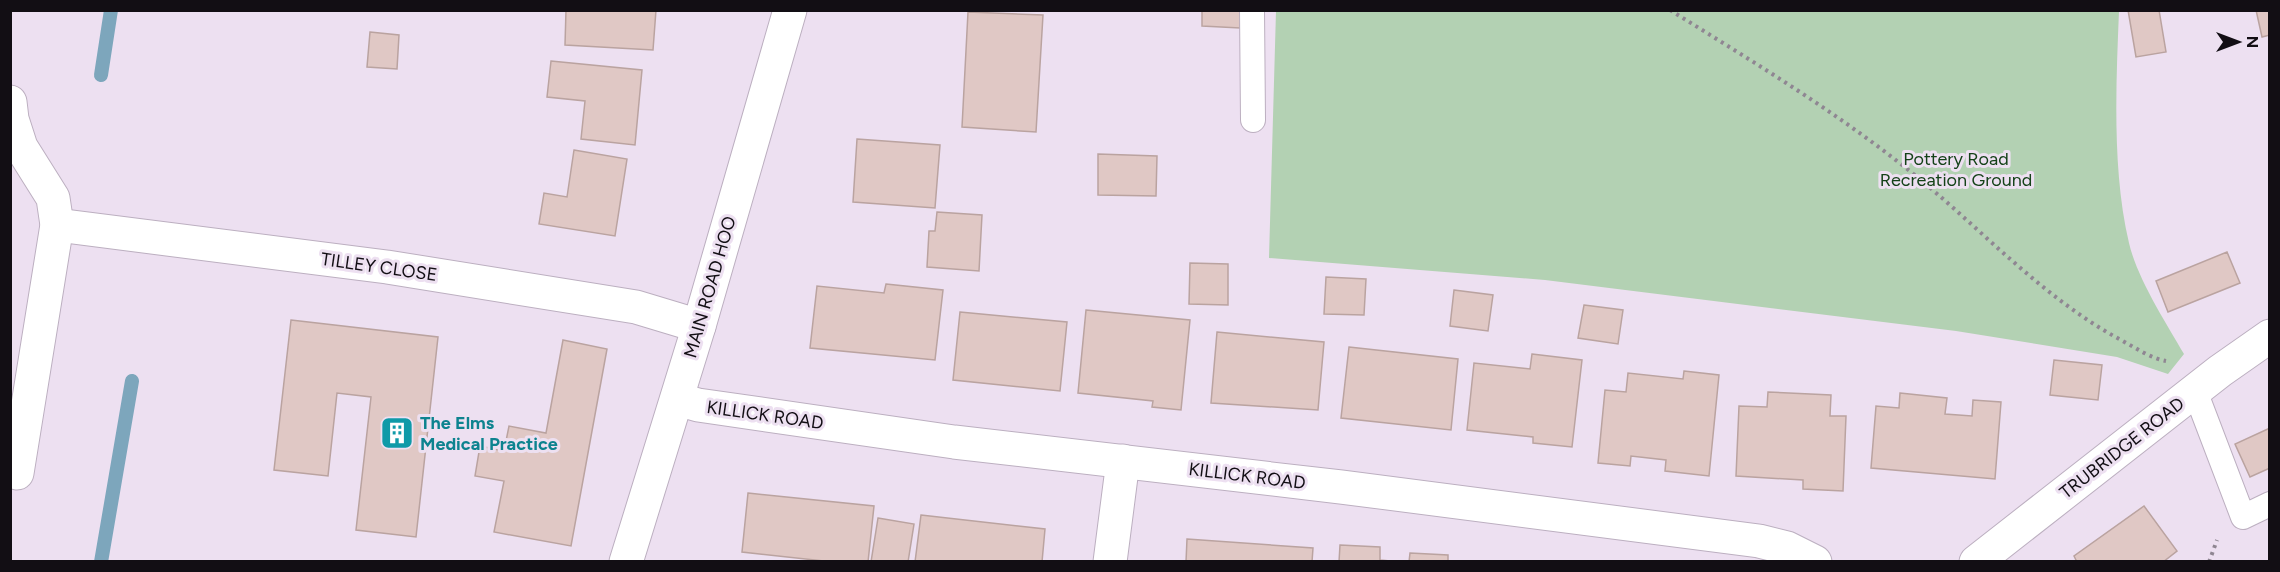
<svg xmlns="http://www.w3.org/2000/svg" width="2280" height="572" font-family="Figtree,sans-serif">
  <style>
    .green { fill: #b3d1b3 }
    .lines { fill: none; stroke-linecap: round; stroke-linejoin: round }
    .stream { stroke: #7da6bc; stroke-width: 14 }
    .building { fill: #e0c8c5; stroke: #baa3a0; stroke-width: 1.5 }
    .lane-casing { stroke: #bcafc0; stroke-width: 26 }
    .street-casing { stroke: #bcafc0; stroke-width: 35 }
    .secondary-casing { stroke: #bcafc0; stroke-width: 35 }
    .path { stroke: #8f8692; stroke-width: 4; stroke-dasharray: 3 4.5; stroke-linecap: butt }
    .lane { stroke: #fff; stroke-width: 24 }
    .street { stroke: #fff; stroke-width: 33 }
    .secondary { stroke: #fff; stroke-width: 33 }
    .labels { text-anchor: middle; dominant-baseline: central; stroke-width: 6; stroke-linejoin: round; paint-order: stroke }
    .park-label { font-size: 18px; fill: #144218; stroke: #ede0f1 }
    .street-label { font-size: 18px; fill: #120e14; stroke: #ede0f1 }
    .culture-label { font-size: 18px; font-weight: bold; fill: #0d838f; stroke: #ede0f1; text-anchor: start }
  </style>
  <rect width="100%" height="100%" fill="#ede0f1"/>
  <!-- green -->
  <path class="green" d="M1276 11H2119C2116 85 2112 171 2129 243 2137 278 2166 323 2184 354L2168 374 2117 357 1956 331 1545 280 1269 258Z"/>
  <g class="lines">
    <!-- stream -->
    <g class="stream">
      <polyline points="101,75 111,10"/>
      <polyline points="101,562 132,381"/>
    </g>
  </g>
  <!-- building -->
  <g class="building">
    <polygon points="566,10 656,10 653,50 565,45"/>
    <polygon points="1202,10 1241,10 1240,28 1202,26"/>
    <polygon points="2128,10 2159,10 2166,52 2136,57"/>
    <polygon points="2256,10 2270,10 2270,35 2262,37"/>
    <polygon points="968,12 1043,15 1036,132 962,127"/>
    <polygon points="370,32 399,35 397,69 367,67"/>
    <polygon points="551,61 642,70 635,145 581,139 585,101 547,97"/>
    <polygon points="857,139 940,145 935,208 853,202"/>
    <polygon points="574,150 627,159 615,236 539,224 544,193 567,197"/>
    <polygon points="1098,154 1157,156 1156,196 1098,195"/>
    <polygon points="937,212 982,215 979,271 927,267 929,231 935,231"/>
    <polygon points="2227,252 2240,283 2168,312 2156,281"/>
    <polygon points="1190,263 1228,264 1228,305 1189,304"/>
    <polygon points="1326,277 1366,279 1364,315 1324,314"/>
    <polygon points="886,284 943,290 935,360 810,348 817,286 884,293"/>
    <polygon points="1454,290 1493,295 1488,331 1450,326"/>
    <polygon points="1584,305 1623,310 1618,344 1578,338"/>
    <polygon points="1086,310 1190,320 1181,410 1152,407 1153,401 1078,393"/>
    <polygon points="960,312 1067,322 1060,391 953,380"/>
    <polygon points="291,320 438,337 416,537 356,530 371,397 337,393 328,476 274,470"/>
    <polygon points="1217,332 1324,342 1318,410 1211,403"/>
    <polygon points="563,340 607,349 571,546 494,532 504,481 475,476 480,446 504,451 509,426 546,433"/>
    <polygon points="1349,347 1458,359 1451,430 1341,418"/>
    <polygon points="1532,354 1582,360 1572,447 1533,443 1533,437 1467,430 1474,363 1530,369"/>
    <polygon points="2054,360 2102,365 2098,400 2050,395"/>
    <polygon points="1684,371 1719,375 1709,476 1665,471 1666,460 1631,456 1630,466 1598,463 1605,390 1626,392 1628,373 1683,379"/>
    <polygon points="1768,392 1831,395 1830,416 1846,416 1843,491 1803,489 1803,480 1736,476 1739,406 1767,407"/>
    <polygon points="1900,393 1947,398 1945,414 1972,416 1973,400 2001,402 1995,479 1871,468 1876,406 1899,408"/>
    <polygon points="2270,428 2270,468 2250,477 2235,444"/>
    <polygon points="748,493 874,506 868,562 833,562 742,552"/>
    <polygon points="2144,506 2177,551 2163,562 2077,562 2074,556"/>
    <polygon points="921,515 1045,529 1042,562 915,562"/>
    <polygon points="878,518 914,524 908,562 871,562"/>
    <polygon points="1187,539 1313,548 1312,562 1186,562"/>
    <polygon points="1340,545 1380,547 1380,560 1401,562 1339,562"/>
    <polygon points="1410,553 1448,555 1448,562 1409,562"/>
  </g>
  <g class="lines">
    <!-- lane casing -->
    <g class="lane-casing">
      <g id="lane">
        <polyline points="1252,10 1253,120"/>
        <polyline points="2195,391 2243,517 2270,504"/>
      </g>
    </g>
    <!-- street casing -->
    <g class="street-casing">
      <g id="street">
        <polyline points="10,102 12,119 21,147 53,198 57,225 17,473"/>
        <polyline points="57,225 387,267 636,307 699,326"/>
        <polyline points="677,399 698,405 954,442 1341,487 1759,541 1787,548 1815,562"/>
        <polyline points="1110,562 1123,461"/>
        <polyline points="1976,562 2220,371 2270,336"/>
      </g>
    </g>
    <!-- secondary casing -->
    <g class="secondary-casing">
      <polyline id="secondary" points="626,562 699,326 790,10"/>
    </g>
    <!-- path -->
    <g class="path">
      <path d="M1670 10C1747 58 1825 105 1897 161 1973 219 2037 295 2121 340 2136 348 2150 358 2166 361"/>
      <polyline points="2209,562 2217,540"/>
    </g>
    <!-- lane -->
    <use href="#lane" class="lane"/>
    <!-- street -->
    <use href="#street" class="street"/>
    <!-- secondary -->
    <use href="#secondary" class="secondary"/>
  </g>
  <!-- icons -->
  <defs>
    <g id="building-square" transform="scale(1.725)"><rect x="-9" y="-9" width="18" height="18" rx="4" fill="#0f9aa8" stroke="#ede0f1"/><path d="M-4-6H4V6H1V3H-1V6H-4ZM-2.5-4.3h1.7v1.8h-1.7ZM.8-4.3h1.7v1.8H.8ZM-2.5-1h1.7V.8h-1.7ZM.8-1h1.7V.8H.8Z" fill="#fff"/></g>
  </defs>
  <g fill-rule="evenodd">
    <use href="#building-square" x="397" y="433"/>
  </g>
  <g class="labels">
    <!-- park labels -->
    <g class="park-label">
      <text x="1956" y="159">Pottery Road<tspan x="1956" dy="21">Recreation Ground</tspan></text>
    </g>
    <!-- street labels -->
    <g class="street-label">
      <text transform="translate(379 267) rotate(8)">TILLEY CLOSE</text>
      <text transform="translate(710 287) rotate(-74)">MAIN ROAD HOO</text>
      <text transform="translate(765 415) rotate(8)">KILLICK ROAD</text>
      <text transform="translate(2122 448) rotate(-38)">TRUBRIDGE ROAD</text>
      <text transform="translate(1247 476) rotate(7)">KILLICK ROAD</text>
    </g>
    <!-- culture labels -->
    <g class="culture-label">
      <text x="420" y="423">The Elms<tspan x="420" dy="21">Medical Practice</tspan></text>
    </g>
  </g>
  <!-- border -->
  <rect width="2280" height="572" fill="none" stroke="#120e14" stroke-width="24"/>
  <!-- north arrow -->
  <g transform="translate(2238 42) rotate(90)" stroke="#ede0f1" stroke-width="4.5" paint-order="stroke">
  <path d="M0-4.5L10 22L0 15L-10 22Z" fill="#120e14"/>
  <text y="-9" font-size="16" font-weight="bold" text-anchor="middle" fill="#120e14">N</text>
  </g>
</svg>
